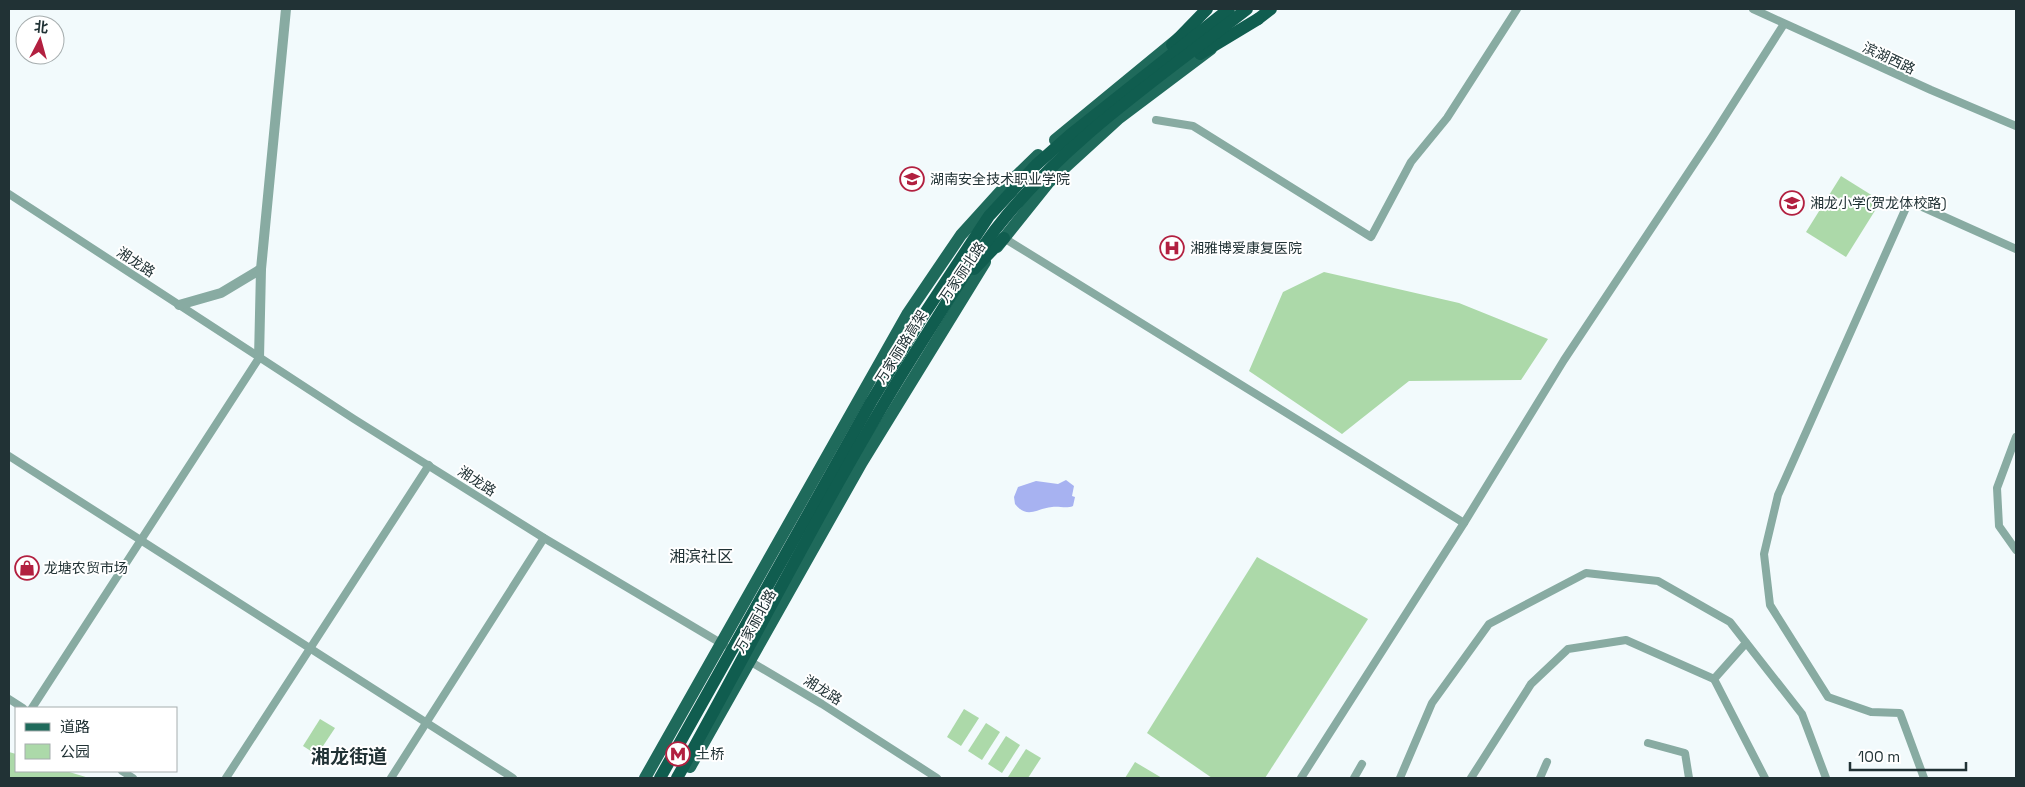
<svg xmlns="http://www.w3.org/2000/svg" width="2025" height="787" font-family="'Space Grotesk','Noto Sans SC',sans-serif">
  <style>
    .green { fill: #acd9a9 }
    .water { fill: #a7b2f1 }
    .lines { fill: none; stroke-linecap: round; stroke-linejoin: round }
    .minor { stroke: #88aba2; stroke-width: 8 }
    .tertiary { stroke: #88aba2; stroke-width: 10 }
    .primary { stroke: #1f6a5b; stroke-width: 12 }
    .trunk { stroke: #105d4f; stroke-width: 12 }
    .trunk-bridge { stroke: #105d4f; stroke-width: 12 }
    .labels { text-anchor: middle; dominant-baseline: central; stroke-width: 4; stroke-linejoin: round; paint-order: stroke }
    .street-label { font-size: 14px; fill: #213235; stroke: #fff }
    .poi-label { font-size: 14px; fill: #213235; stroke: #fff; text-anchor: start }
    .quarter-label { font-size: 16px; fill: #213235; stroke: #fff }
    .district-label { font-size: 19px; font-weight: bold; fill: #213235; stroke: #fff }
  </style>
  <rect width="100%" height="100%" fill="#f2fafc"/>
  <!-- green -->
  <g class="green">
    <polygon points="1841,176 1881,201 1846,257 1806,232"/>
    <polygon points="1324,272 1459,303 1548,339 1521,380 1409,381 1342,434 1249,371 1283,292"/>
    <polygon points="1257,557 1368,619 1265,778 1212,778 1147,733"/>
    <polygon points="964,709 979,718 961,746 947,737"/>
    <polygon points="320,719 335,728 317,755 303,746"/>
    <polygon points="986,723 1000,732 982,760 968,751"/>
    <polygon points="1006,736 1020,745 1002,773 988,764"/>
    <polygon points="1026,749 1041,758 1028,778 1010,778 1008,777"/>
    <polygon points="9,752 16,754 16,771 66,771 89,778 9,778"/>
    <polygon points="1135,762 1162,778 1125,778"/>
  </g>
  <!-- water -->
  <path class="water" d="M1066 480 1074 486 1072 496 1075 497 1073 506C1066 509 1060 506 1052 507 1037 508 1028 520 1015 504L1014 497 1018 487 1036 481 1058 484Z"/>
  <g class="lines">
    <!-- minor -->
    <g class="minor">
      <polyline points="1753,9 1931,90 2016,126"/>
      <polyline points="1156,120 1193,126 1371,237 1411,162 1447,118 1517,9"/>
      <polyline points="9,194 354,419 544,538 724,645"/>
      <polyline points="1004,238 1464,523"/>
      <polyline points="2016,437 1997,488 1999,526 2016,550"/>
      <polyline points="9,456 513,778"/>
      <polyline points="1746,643 1714,679 1765,778"/>
      <polyline points="746,659 822,704 937,778"/>
      <polyline points="9,699 23,708"/>
      <polyline points="32,708 259,358"/>
      <polyline points="1648,743 1685,753 1689,778"/>
      <polyline points="122,771 133,778"/>
      <polyline points="226,778 429,465"/>
      <polyline points="391,778 544,538"/>
      <polyline points="1301,778 1464,523 1564,360 1712,137 1784,24"/>
      <polyline points="1354,778 1362,764"/>
      <polyline points="1400,778 1432,703 1489,624 1586,573 1658,581 1730,622 1802,714 1826,778"/>
      <polyline points="1471,778 1531,684 1568,649 1626,640 1714,679"/>
      <polyline points="1540,778 1547,762"/>
      <polyline points="1924,778 1900,713 1871,712 1828,697 1770,605 1764,554 1778,495 1909,201 2016,249"/>
    </g>
    <!-- tertiary -->
    <g class="tertiary">
      <polyline points="179,305 221,293 261,269"/>
      <polyline points="259,358 261,269 286,9"/>
    </g>
    <!-- primary -->
    <g class="primary">
      <polyline points="1055,140 1179,38"/>
      <polyline points="997,247 1049,182 1118,119 1211,49"/>
      <polyline points="690,767 862,462 985,262"/>
      <polyline points="645,778 908,313 961,235 1000,192 1038,155"/>
    </g>
    <!-- trunk -->
    <g class="trunk">
      <polyline points="1258,19 1271,9"/>
      <polyline points="974,269 1004,238"/>
    </g>
    <!-- trunk-bridge -->
    <g class="trunk-bridge">
      <polyline points="1172,45 1207,9"/>
      <polyline points="1200,54 1258,19"/>
      <polyline points="660,778 871,402 923,316 989,216 1036,165 1070,135 1229,9"/>
      <path d="M677 778C759 632 833 482 923 340 946 304 969 265 995 230 1064 141 1160 77 1247 9"/>
    </g>
  </g>
  <!-- icons -->
  <defs>
    <g id="university-ring" transform="scale(1.25)"><circle r="9.5" fill="#fff" stroke="#b22040" stroke-width="1.5"/><path d="M0-5L7-2L0 1L-7-2ZM-4 1L0 2.5L4 1V4Q0 6-4 4Z" fill="#b22040"/></g>
    <g id="school-ring" transform="scale(1.25)"><circle r="9.5" fill="#fff" stroke="#b22040" stroke-width="1.5"/><path d="M0-5L7-2L0 1L-7-2ZM-4 1L0 2.5L4 1V4Q0 6-4 4Z" fill="#b22040"/></g>
    <g id="hospital-ring" transform="scale(1.25)"><circle r="9.5" fill="#fff" stroke="#b22040" stroke-width="1.5"/><path d="M-5-5h3v3.5h4V-5h3V5h-3V1.5h-4V5h-3Z" fill="#b22040"/></g>
    <g id="shop-ring" transform="scale(1.25)"><circle r="9.5" fill="#fff" stroke="#b22040" stroke-width="1.5"/><path d="M-5-2.5h2.3a2.7 3.5 0 0 1 5.4 0H5L5.5 6h-11ZM-1.5-2.5h3a1.5 2.3 0 0 0-3 0Z" fill="#b22040"/></g>
    <g id="metro-ring" transform="scale(1.25)"><circle r="9.5" fill="#fff" stroke="#b22040" stroke-width="1.5"/><path d="M-5.5 5V-5H-3L0 0L3-5H5.5V5H3V-.5L0 4L-3-.5V5Z" fill="#b22040"/></g>
  </defs>
  <g fill-rule="evenodd">
    <use href="#university-ring" x="912" y="179"/>
    <use href="#school-ring" x="1792" y="203"/>
    <use href="#hospital-ring" x="1172" y="248"/>
    <use href="#shop-ring" x="27" y="568"/>
    <use href="#metro-ring" x="678" y="754"/>
  </g>
  <g class="labels">
    <!-- street labels -->
    <g class="street-label">
      <text transform="translate(1889 58) rotate(25)">滨湖西路</text>
      <text transform="translate(136 262) rotate(33)">湘龙路</text>
      <text transform="translate(962 272) rotate(-56)">万家丽北路</text>
      <text transform="translate(901 347) rotate(-58)">万家丽路高架</text>
      <text transform="translate(477 481) rotate(33)">湘龙路</text>
      <text transform="translate(755 621) rotate(-61)">万家丽北路</text>
      <text transform="translate(823 690) rotate(32)">湘龙路</text>
    </g>
    <!-- poi labels -->
    <g class="poi-label">
      <text x="930" y="179">湖南安全技术职业学院</text>
      <text x="1810" y="203">湘龙小学(贺龙体校路)</text>
      <text x="1190" y="248">湘雅博爱康复医院</text>
      <text x="44" y="568">龙塘农贸市场</text>
      <text x="696" y="754">土桥</text>
    </g>
    <!-- quarter labels -->
    <g class="quarter-label">
      <text x="701" y="556">湘滨社区</text>
    </g>
    <!-- district labels -->
    <g class="district-label">
      <text x="349" y="756">湘龙街道</text>
    </g>
  </g>
  <!-- border -->
  <rect width="2025" height="787" fill="none" stroke="#213235" stroke-width="20"/>
  <!-- legend -->
  <rect x="15" y="707" width="162" height="65" fill="#ffffff" stroke="#a6adae"/>
  <rect x="25" y="723" width="25" height="8" fill="#1f6a5b" stroke="#a6adae"/>
  <text x="60" y="732" font-size="15" fill="#213235">道路</text>
  <rect x="25" y="744" width="25" height="15" fill="#acd9a9" stroke="#a6adae"/>
  <text x="60" y="757" font-size="15" fill="#213235">公园</text>
  <!-- north arrow -->
  <g transform="translate(40 40) rotate(6)"><circle r="24" fill="#ffffff" stroke="#a6adae"/>
  <path d="M0-4L9 19L0 12L-9 19Z" fill="#b22040"/>
  <text y="-8" font-size="14" font-weight="bold" text-anchor="middle" fill="#213235">北</text>
  </g>
  <!-- scale -->
  <path d="M1850 762v8h116v-8" fill="none" stroke="#213235" stroke-width="2.5"/>
  <text x="1858" y="762" font-size="15" fill="#213235" stroke="#ffffff" stroke-width="4" paint-order="stroke">100 m</text>
</svg>
